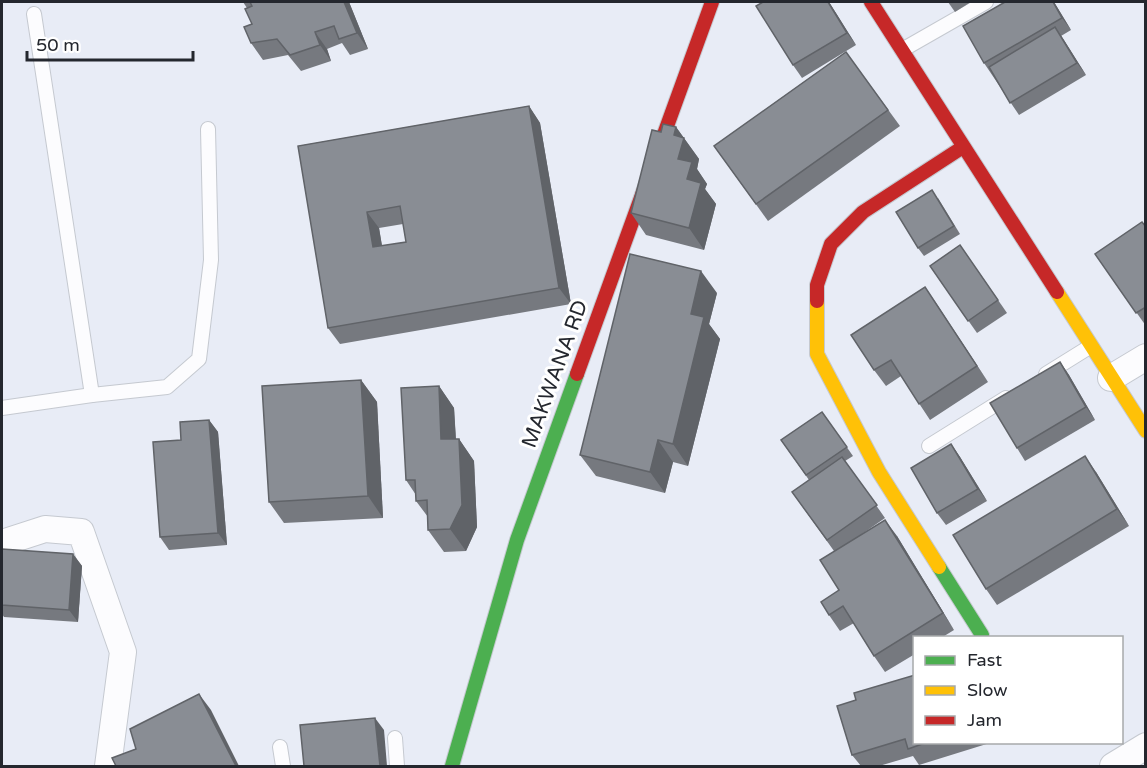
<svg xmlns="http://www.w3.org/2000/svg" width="1147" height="768" font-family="'Varela Round',sans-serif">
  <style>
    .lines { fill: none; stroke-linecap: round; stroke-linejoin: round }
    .lane-casing { stroke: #c5c9d0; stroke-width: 16 }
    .street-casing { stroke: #c5c9d0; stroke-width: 28 }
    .fast-casing { stroke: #c5c9d0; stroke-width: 16 }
    .slow-casing { stroke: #c5c9d0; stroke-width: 16 }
    .jam-casing { stroke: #c5c9d0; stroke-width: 16 }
    .lane { stroke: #fcfcfe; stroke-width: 14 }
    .street { stroke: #fcfcfe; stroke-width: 26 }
    .fast { stroke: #4caf50; stroke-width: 14 }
    .slow { stroke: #ffc107; stroke-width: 14 }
    .jam { stroke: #c62828; stroke-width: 14 }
    .wall { fill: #76797f; fill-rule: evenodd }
    .shaded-wall { fill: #606368 }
    .building { fill: #898d94; stroke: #606368; stroke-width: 1.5; fill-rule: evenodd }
    .labels { text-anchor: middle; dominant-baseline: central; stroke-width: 6; stroke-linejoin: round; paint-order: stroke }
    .street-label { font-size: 21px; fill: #24272e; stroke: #fff }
  </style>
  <rect width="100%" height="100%" fill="#e8ecf6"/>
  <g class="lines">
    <!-- lane casing -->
    <g class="lane-casing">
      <g id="lane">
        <polyline points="34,14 92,395"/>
        <polyline points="902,50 986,2"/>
        <polyline points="1046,374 1091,346"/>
        <polyline points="2,408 92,395 167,387 199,359 211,260 208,129"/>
        <polyline points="929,446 1006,398"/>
        <polyline points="395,738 397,766"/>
        <polyline points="280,747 283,766"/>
      </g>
    </g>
    <!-- street casing -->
    <g class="street-casing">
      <g id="street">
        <polyline points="1111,378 1146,357"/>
        <polyline points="2,543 45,529 81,532 123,652 108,766"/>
        <polyline points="1113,766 1146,746"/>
      </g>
    </g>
    <!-- fast casing -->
    <g class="fast-casing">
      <g id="fast">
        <polyline points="939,567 982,635"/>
        <polyline points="452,766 517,540 577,374"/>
      </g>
    </g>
    <!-- slow casing -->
    <g class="slow-casing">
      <g id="slow">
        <polyline points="1057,292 1146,431"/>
        <polyline points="817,301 817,354 879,472 939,567"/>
      </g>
    </g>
    <!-- jam casing -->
    <g class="jam-casing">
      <g id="jam">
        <polyline points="871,2 1057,292"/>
        <polyline points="817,301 817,285 831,244 863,212 963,147"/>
        <polyline points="577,374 712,2"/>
      </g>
    </g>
    <!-- lane -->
    <use href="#lane" class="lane"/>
    <!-- street -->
    <use href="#street" class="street"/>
    <!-- fast -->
    <use href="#fast" class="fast"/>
    <!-- slow -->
    <use href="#slow" class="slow"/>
    <!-- jam -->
    <use href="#jam" class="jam"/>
  </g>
  <!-- wall -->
  <g class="wall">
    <polygon points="243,2 349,2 368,49 350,55 342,43 327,49 331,61 301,71 288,55 263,60 251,43 252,24 247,8"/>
    <polygon points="829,2 856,45 802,78 793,65"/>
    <polygon points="948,2 971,2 955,12"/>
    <polygon points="1005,2 1054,2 1071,30 1061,36 1086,75 1019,115 984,63"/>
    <polygon points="846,52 900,126 768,221 714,146"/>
    <path d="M529 106 540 123 571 304 340 344 328 328 298 146ZM403 224 406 242 382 246 379 228Z"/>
    <polygon points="676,127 699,159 697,169 707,184 705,189 716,204 704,250 646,235 631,213"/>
    <polygon points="938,198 960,234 924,256 918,248"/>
    <polygon points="1146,227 1146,326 1095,254"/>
    <polygon points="960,245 1007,313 977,333 930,266"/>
    <polygon points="925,287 988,382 930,420 901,376 886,386 874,370"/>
    <polygon points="717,293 709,324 720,339 688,466 673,462 665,493 596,476 580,455"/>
    <polygon points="1060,362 1069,375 1095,420 1025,461 1017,448"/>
    <polygon points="361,380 377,402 383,518 284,523 269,502"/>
    <polygon points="439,386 454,408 456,439 459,439 474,461 477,527 466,551 444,552 428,530 428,517 416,501 416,495 406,480"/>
    <polygon points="822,412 853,456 845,461 885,518 862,534 897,536 954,630 941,638 915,638 915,654 885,672 874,656 854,623 840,631 829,615 839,590 834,551 792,492 809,480 781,440"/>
    <polygon points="209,420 218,432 227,545 169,550 160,537 181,440"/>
    <polygon points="951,444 960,457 987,501 946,525 937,513"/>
    <polygon points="1096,472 1129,526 997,605 986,589"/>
    <polygon points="2,549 73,554 82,566 78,622 4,617 2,614"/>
    <polygon points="837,706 915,742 993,742 919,765 913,756 879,766 861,766 852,755"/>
  </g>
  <!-- shaded-wall -->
  <g class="shaded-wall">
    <polygon points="344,2 349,2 368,49 357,33"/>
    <polygon points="828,2 829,2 856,45 847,33"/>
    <polygon points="1053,2 1054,2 1071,30 1062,18"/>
    <polygon points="1055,27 1064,40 1086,75 1077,63"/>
    <polygon points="315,32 327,49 331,61 320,45"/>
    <polygon points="529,106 540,123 571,304 559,288"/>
    <polygon points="676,127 699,159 697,169 707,184 705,189 716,204 704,250 689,228 674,135"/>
    <polygon points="367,212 379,228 385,264 373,247"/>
    <polygon points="701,271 717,293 709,324 720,339 688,466 673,444 691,314"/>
    <polygon points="925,287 936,303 988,382 977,366"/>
    <polygon points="1060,362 1069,375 1095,420 1086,407"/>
    <polygon points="361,380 377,402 383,518 368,496"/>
    <polygon points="439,386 454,408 457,461 441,439"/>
    <polygon points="209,420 218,432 227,545 218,533"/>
    <polygon points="459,439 474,461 477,527 466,551 450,529"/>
    <polygon points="658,440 673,462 665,493 650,472"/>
    <polygon points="951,444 960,457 987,501 978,489"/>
    <polygon points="1085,456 1096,472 1129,526 1117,509"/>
    <polygon points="885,520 897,536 954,630 943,613"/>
    <polygon points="73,554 82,566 78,622 69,610"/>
    <polygon points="199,694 211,710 239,766 236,766"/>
    <polygon points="375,718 384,730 387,766 380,766"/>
  </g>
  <!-- building -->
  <g class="building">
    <polygon points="250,2 344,2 357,33 339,39 334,26 315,32 320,45 290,55 277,39 251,43 244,27 252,24 245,9 252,6"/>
    <polygon points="763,2 828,2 847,33 793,65 756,6"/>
    <polygon points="1005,2 1053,2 1062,18 984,63 963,26"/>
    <polygon points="1055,27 1077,63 1010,103 989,67"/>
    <polygon points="846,52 888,110 756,204 714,146"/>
    <path d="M529 106 559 288 328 328 298 146ZM400 206 406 242 373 247 367 212Z"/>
    <polygon points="663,124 676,127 674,135 684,138 678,159 692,162 687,179 701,183 689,228 631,213 652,130 661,132"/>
    <polygon points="932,190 954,226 918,248 896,212"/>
    <polygon points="1142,222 1146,227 1146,307 1136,313 1095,254"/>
    <polygon points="960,245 998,300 968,321 930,266"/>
    <polygon points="630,254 701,271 691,314 704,317 673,444 658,440 650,472 580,455"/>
    <polygon points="925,287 977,366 919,404 891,360 874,370 851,335"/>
    <polygon points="1060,362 1086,407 1017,448 990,403"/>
    <polygon points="361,380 368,496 269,502 262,386"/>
    <polygon points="439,386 441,439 459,439 462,505 450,529 428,530 427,500 416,501 415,480 406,480 401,388"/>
    <polygon points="822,412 847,447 806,475 781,440"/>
    <polygon points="209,420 218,533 160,537 153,442 181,440 180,422"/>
    <polygon points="951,444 978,489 937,513 911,468"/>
    <polygon points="1085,456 1117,509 986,589 953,535"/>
    <polygon points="842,457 877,505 827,540 792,492"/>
    <polygon points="885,520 943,613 874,656 843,606 829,615 821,602 839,590 820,560"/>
    <polygon points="2,549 73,554 69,610 2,605"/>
    <polygon points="915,675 915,742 928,742 908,749 905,739 852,755 837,706 856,700 854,693"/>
    <polygon points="199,694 236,766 116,766 112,758 136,749 130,729"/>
    <polygon points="375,718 380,766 304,766 300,725"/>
  </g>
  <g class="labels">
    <!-- street labels -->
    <g class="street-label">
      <text transform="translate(555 374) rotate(-70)">MAKWANA RD</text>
    </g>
  </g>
  <!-- border -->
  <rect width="1147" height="768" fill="none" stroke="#24272e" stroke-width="6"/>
  <!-- legend -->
  <rect x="913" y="636" width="210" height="108" fill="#ffffff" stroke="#a7a9ab" stroke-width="1.5"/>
  <rect x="925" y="656" width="30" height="9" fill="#4caf50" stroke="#a7a9ab" stroke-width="1.5"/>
  <text x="967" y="666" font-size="18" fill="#24272e">Fast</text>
  <rect x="925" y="686" width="30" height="9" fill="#ffc107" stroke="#a7a9ab" stroke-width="1.5"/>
  <text x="967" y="696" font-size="18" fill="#24272e">Slow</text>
  <rect x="925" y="716" width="30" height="9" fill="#c62828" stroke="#a7a9ab" stroke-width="1.5"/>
  <text x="967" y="726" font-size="18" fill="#24272e">Jam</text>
  <!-- scale -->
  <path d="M27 51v9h166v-9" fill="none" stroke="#24272e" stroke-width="3"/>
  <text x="36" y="51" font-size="18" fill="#24272e" stroke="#ffffff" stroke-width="4.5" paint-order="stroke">50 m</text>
</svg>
